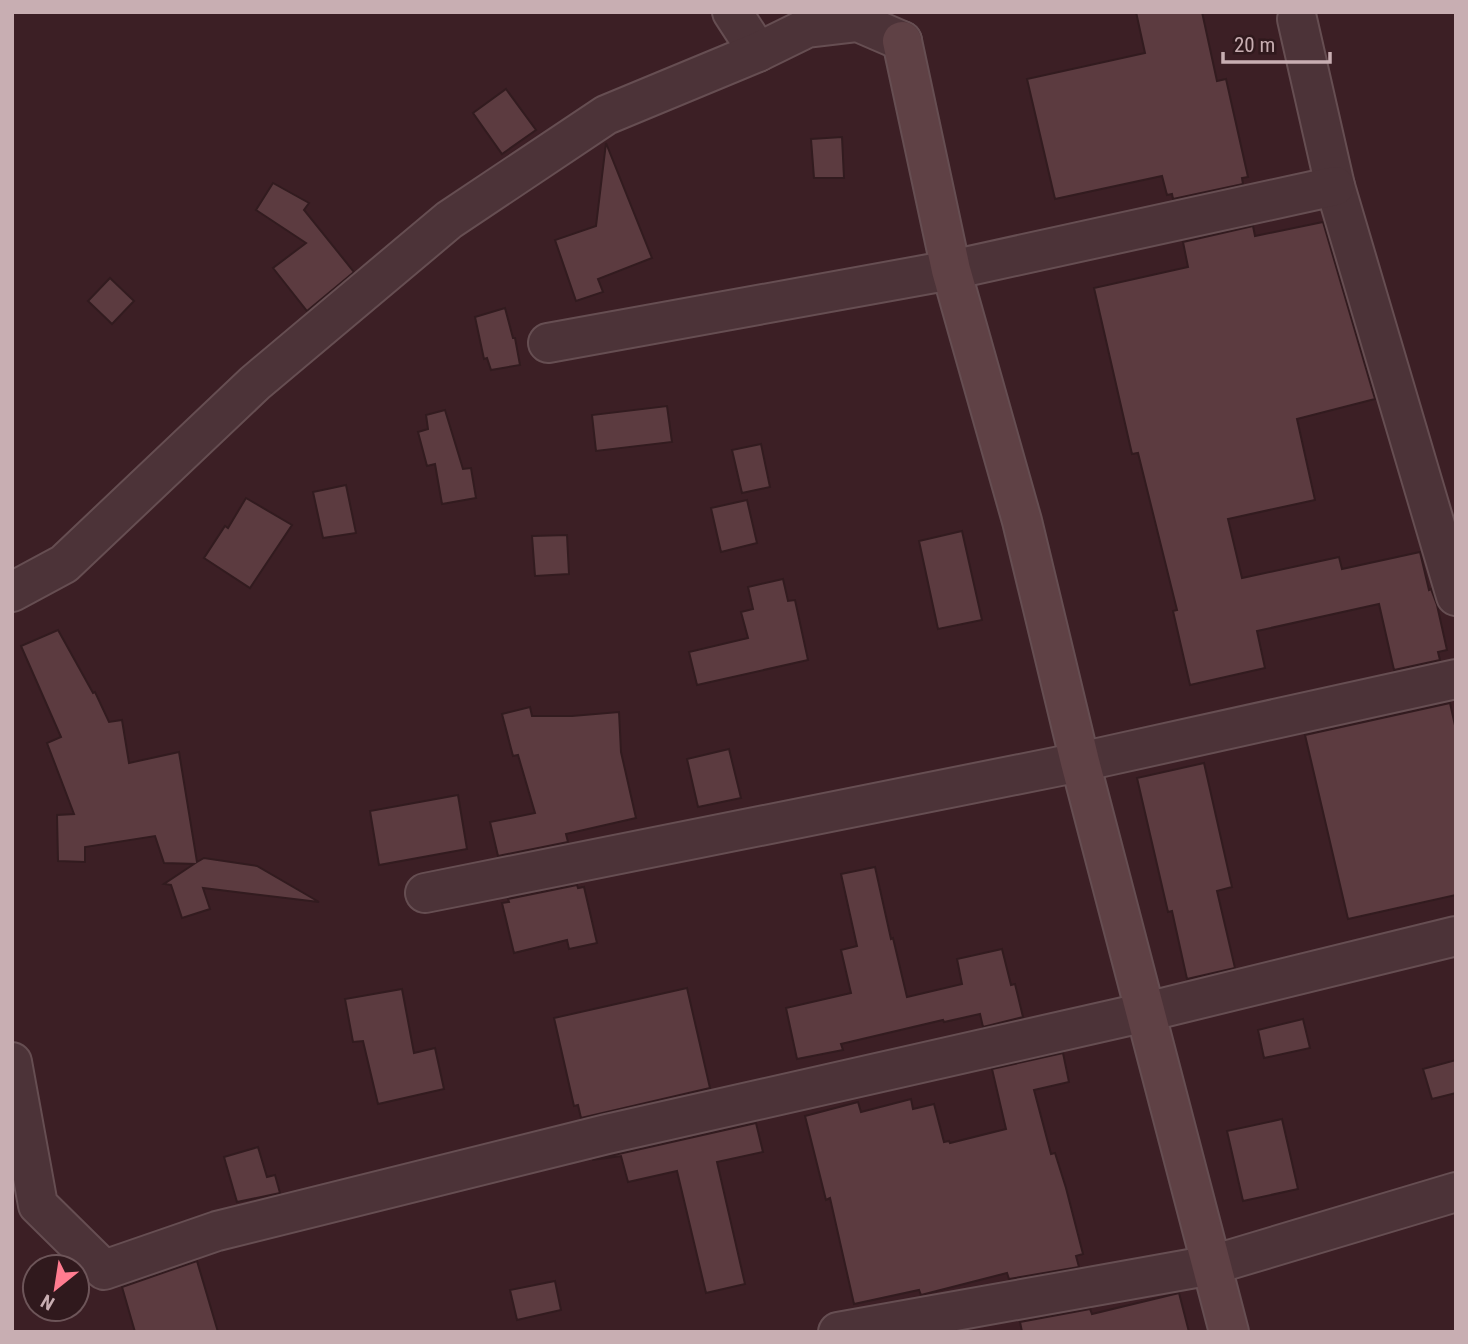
<svg xmlns="http://www.w3.org/2000/svg" width="1468" height="1344" font-family="'Roboto Condensed',sans-serif">
  <style>
    .building { fill: #5c3b40; stroke: #321b1f; stroke-width: 2 }
    .lines { fill: none; stroke-linecap: round; stroke-linejoin: round }
    .street-casing { stroke: #664e52; stroke-width: 42 }
    .secondary-casing { stroke: #664e52; stroke-width: 42 }
    .street { stroke: #4c3338; stroke-width: 38 }
    .secondary { stroke: #5f4145; stroke-width: 38 }
  </style>
  <rect width="100%" height="100%" fill="#3c1f25"/>
  <!-- building -->
  <g class="building">
    <polygon points="1136,12 1202,12 1217,81 1226,79 1248,177 1242,178 1243,184 1173,199 1172,194 1167,195 1162,176 1055,199 1027,79 1145,53"/>
    <polygon points="506,89 536,130 502,154 473,113"/>
    <polygon points="842,137 844,178 814,178 811,139"/>
    <polygon points="606,143 652,258 598,279 603,292 576,301 555,240 596,226"/>
    <polygon points="273,183 309,203 304,210 354,272 307,311 273,268 306,243 256,210"/>
    <polygon points="1323,222 1375,399 1297,419 1315,500 1228,519 1242,578 1339,557 1342,569 1420,552 1429,590 1431,589 1437,605 1447,650 1438,652 1440,660 1394,670 1379,604 1257,631 1265,668 1190,685 1173,611 1177,610 1138,453 1132,454 1094,288 1188,267 1183,242 1253,226 1255,236"/>
    <polygon points="110,278 134,301 112,324 88,301"/>
    <polygon points="505,308 513,338 515,338 520,365 491,370 487,358 484,359 475,317"/>
    <polygon points="667,406 672,442 596,451 592,415"/>
    <polygon points="445,410 463,469 471,468 476,498 442,504 435,464 427,466 418,432 428,429 426,415"/>
    <polygon points="761,444 770,487 742,493 732,450"/>
    <polygon points="346,485 356,533 323,538 313,492"/>
    <polygon points="246,498 292,525 250,588 204,558 225,526 228,528"/>
    <polygon points="747,500 757,543 721,552 711,508"/>
    <polygon points="962,531 982,620 938,629 919,541"/>
    <polygon points="567,535 569,574 535,576 532,536"/>
    <polygon points="783,579 788,601 795,600 808,660 697,685 689,652 748,638 741,612 753,609 748,587"/>
    <polygon points="58,630 93,693 95,692 109,722 122,720 129,763 179,752 197,862 204,858 257,866 319,902 203,888 210,909 182,918 171,885 164,884 194,864 164,863 155,836 85,847 85,862 58,861 57,815 74,814 47,743 61,737 21,646"/>
    <polygon points="1450,703 1456,730 1456,895 1348,919 1305,735"/>
    <polygon points="530,707 532,716 572,716 619,712 621,752 636,818 566,834 568,842 498,856 490,822 535,813 518,755 513,756 502,714"/>
    <polygon points="729,749 741,798 698,807 687,759"/>
    <polygon points="1204,763 1232,887 1217,891 1235,968 1187,979 1172,911 1168,912 1137,778"/>
    <polygon points="458,795 467,849 379,865 370,811"/>
    <polygon points="875,867 891,939 893,938 907,997 962,984 957,959 1002,949 1011,985 1015,984 1023,1017 983,1027 980,1014 944,1022 943,1020 841,1044 843,1050 797,1059 786,1008 851,993 841,950 857,946 841,874"/>
    <polygon points="577,885 578,888 584,887 597,943 569,949 567,940 514,953 502,903 509,902 508,899"/>
    <polygon points="687,988 710,1088 581,1118 578,1105 574,1106 554,1018"/>
    <polygon points="402,989 414,1053 435,1048 444,1089 378,1104 363,1041 353,1042 345,999"/>
    <polygon points="1303,1019 1310,1048 1264,1058 1258,1030"/>
    <polygon points="1063,1053 1069,1082 1034,1090 1051,1154 1055,1153 1066,1188 1083,1254 1076,1256 1079,1267 1009,1279 1007,1273 921,1295 919,1290 854,1304 830,1198 826,1200 805,1116 858,1102 861,1112 911,1099 913,1109 934,1104 944,1142 949,1141 950,1143 1006,1129 992,1069"/>
    <polygon points="1456,1060 1456,1093 1432,1099 1423,1069"/>
    <polygon points="1282,1119 1298,1189 1243,1201 1227,1131"/>
    <polygon points="756,1123 763,1152 717,1162 745,1284 706,1293 677,1171 628,1182 621,1156 592,1160"/>
    <polygon points="258,1147 267,1177 275,1175 280,1193 237,1202 224,1157"/>
    <polygon points="197,1261 218,1332 135,1332 122,1287"/>
    <polygon points="555,1281 561,1310 517,1320 510,1290"/>
    <polygon points="1179,1293 1189,1332 1022,1332 1020,1322 1090,1309 1092,1314"/>
  </g>
  <g class="lines">
    <!-- street casing -->
    <g class="street-casing">
      <g id="street">
        <polyline points="732,12 758,52"/>
        <polyline points="1297,19 1335,186 1456,596"/>
        <polyline points="548,343 951,270 1335,186"/>
        <polyline points="12,592 64,564 255,383 449,220 606,115 758,52 807,28 858,22 902,41"/>
        <polyline points="425,893 1080,762 1456,679"/>
        <polyline points="12,1062 38,1205 104,1270 217,1231 607,1134 1146,1012 1456,936"/>
        <polyline points="838,1332 1212,1265 1456,1192"/>
      </g>
    </g>
    <!-- secondary casing -->
    <g class="secondary-casing">
      <polyline id="secondary" points="902,41 951,270 1022,521 1080,762 1229,1332"/>
    </g>
    <!-- street -->
    <use href="#street" class="street"/>
    <!-- secondary -->
    <use href="#secondary" class="secondary"/>
  </g>
  <!-- border -->
  <rect width="1468" height="1344" fill="none" stroke="#c8aeb2" stroke-width="28"/>
  <!-- north arrow -->
  <g transform="translate(56 1288) rotate(210)"><circle r="33" fill="#30191d" stroke="#6d5559" stroke-width="2"/>
  <path d="M0-5L12 26L0 18L-12 26Z" fill="#ff7c90"/>
  <text y="-10" font-size="19" font-weight="bold" text-anchor="middle" fill="#c8aeb2">N</text>
  </g>
  <!-- scale -->
  <path d="M1223 52v10h107v-10" fill="none" stroke="#c8aeb2" stroke-width="3.5"/>
  <text x="1234" y="52" font-size="21" fill="#c8aeb2" stroke="#30191d" stroke-width="5" paint-order="stroke">20 m</text>
</svg>
